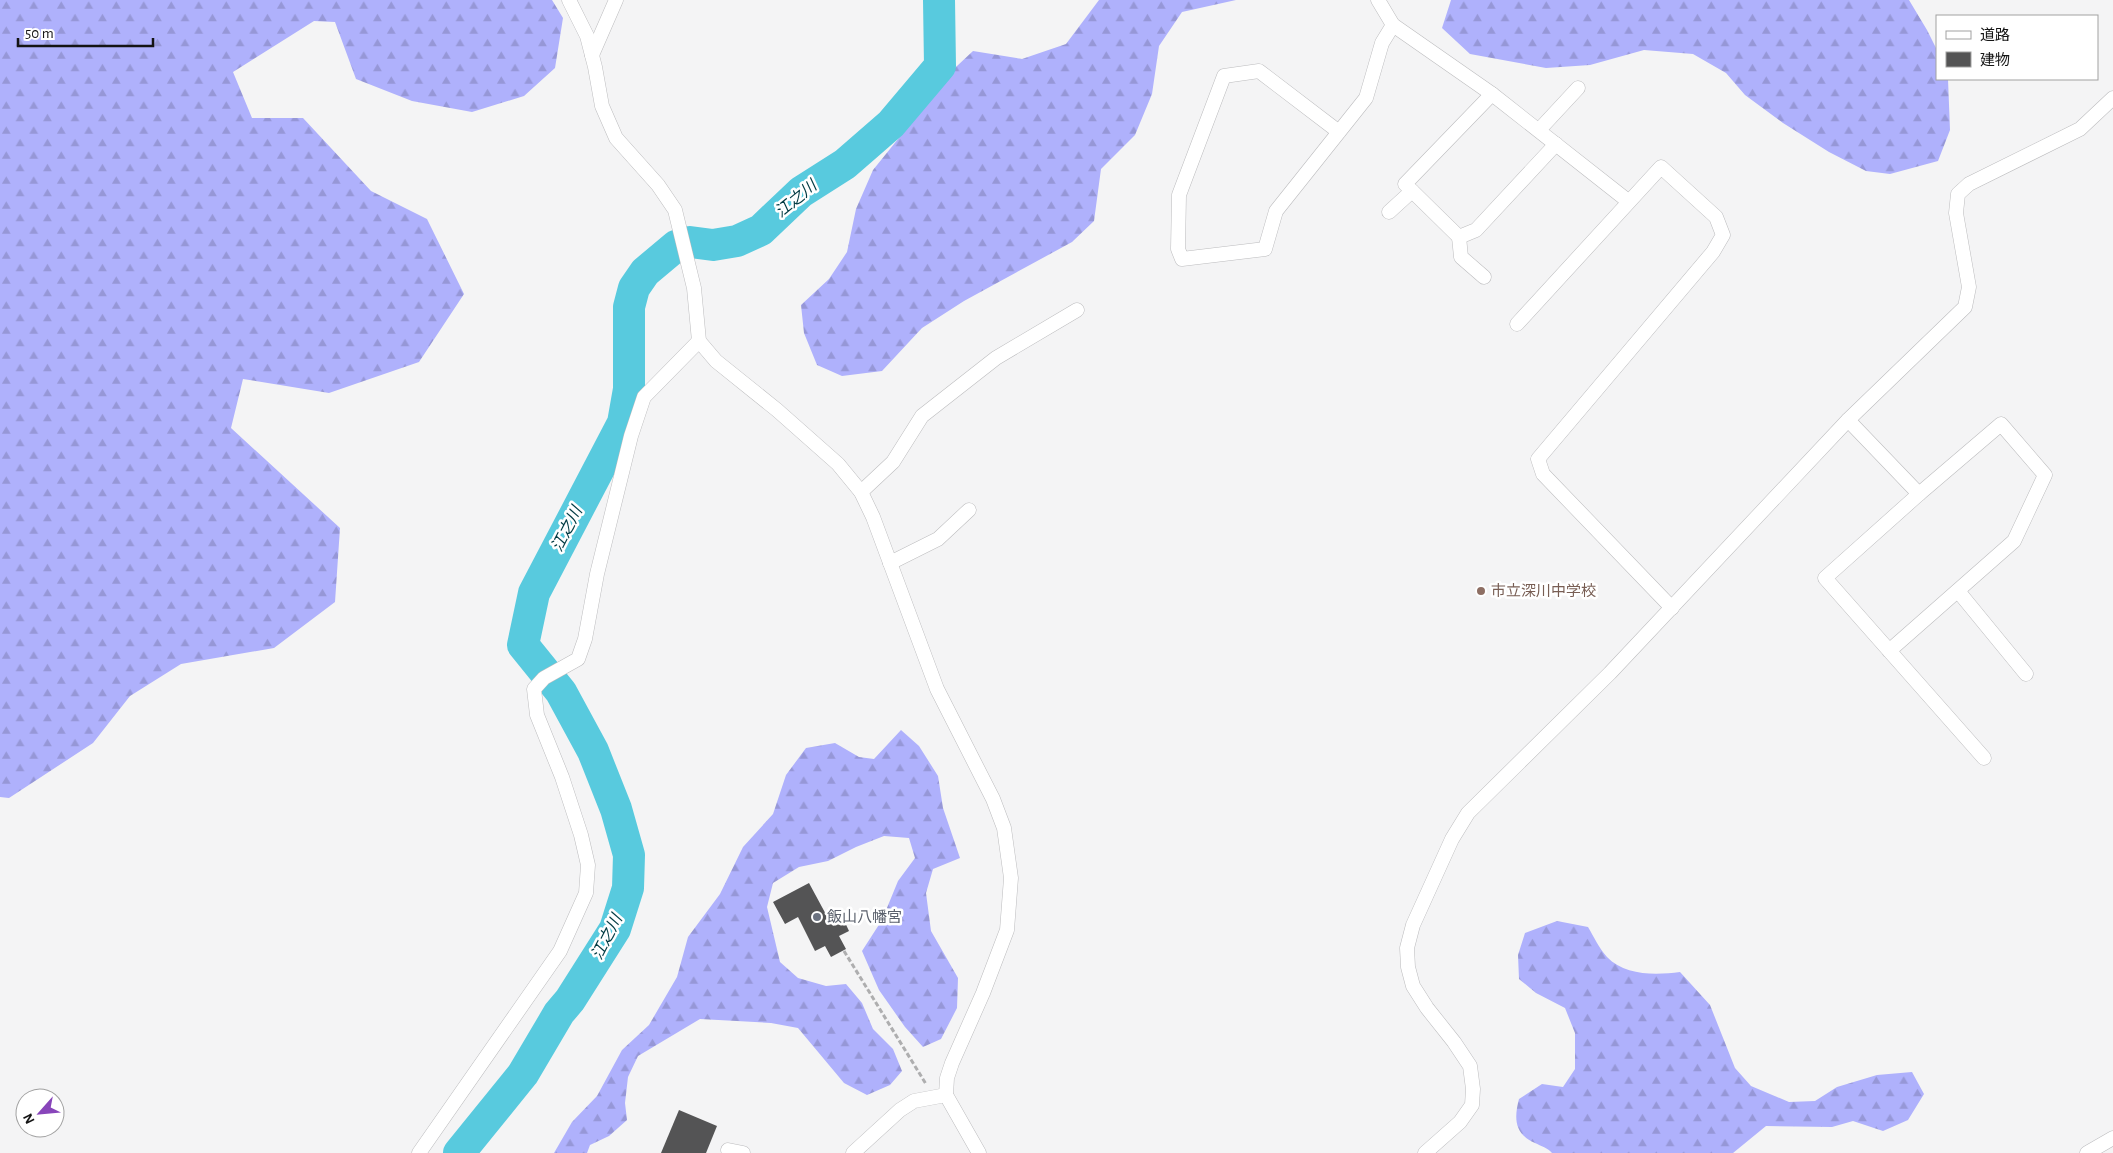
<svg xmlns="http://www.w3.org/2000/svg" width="2113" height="1153" font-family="'Alegreya Sans','Noto Sans JP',sans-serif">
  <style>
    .forest { fill: url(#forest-firs) }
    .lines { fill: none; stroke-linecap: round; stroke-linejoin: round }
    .river { stroke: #58cade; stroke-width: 32 }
    .building { fill: #545455 }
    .street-casing { stroke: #bcbcbe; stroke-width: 15 }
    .path { stroke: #aeaeaf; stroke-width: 3; stroke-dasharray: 5 2.5; stroke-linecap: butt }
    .street { stroke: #fff; stroke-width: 14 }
    .education-dot { fill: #8d6e63; stroke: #fff; stroke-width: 2 }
    .worship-dot { fill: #6b7280; stroke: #fff; stroke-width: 2 }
    .labels { text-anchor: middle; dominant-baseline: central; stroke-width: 5; stroke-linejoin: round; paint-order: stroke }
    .education-label { font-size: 15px; fill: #785e54; stroke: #fff; text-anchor: start }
    .worship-label { font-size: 15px; fill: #5b616d; stroke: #fff; text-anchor: start }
    .water-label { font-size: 16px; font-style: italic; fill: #013a42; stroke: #fff }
  </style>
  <defs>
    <pattern id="forest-firs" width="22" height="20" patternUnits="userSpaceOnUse" patternTransform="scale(1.25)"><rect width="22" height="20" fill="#afb1fc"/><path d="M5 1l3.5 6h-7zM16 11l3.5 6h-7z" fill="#9697d7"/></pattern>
  </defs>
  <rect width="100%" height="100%" fill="#f4f4f5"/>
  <!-- forest -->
  <g class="forest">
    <polygon points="0,0 552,0 563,18 555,68 524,96 472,112 412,101 356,79 335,22 314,21 233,72 252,118 303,118 371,191 427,219 464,294 419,362 329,393 243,379 231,428 340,528 335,602 274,648 181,664 130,696 93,743 9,798 0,797"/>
    <polygon points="1099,0 1236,0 1182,12 1159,46 1152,94 1135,135 1101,169 1094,221 1072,242 964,301 922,328 882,371 842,376 817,365 804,333 801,305 829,279 847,252 856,209 873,170 915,118 941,81 973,51 1022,59 1066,44"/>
    <polygon points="1451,0 1909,0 1927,30 1937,50 1937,79 1948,79 1950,130 1938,161 1890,174 1866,171 1829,152 1783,123 1745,95 1726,73 1693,54 1644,50 1590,65 1546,68 1470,54 1442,28"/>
    <polygon points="901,730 919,746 938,776 943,808 960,858 933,869 926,893 931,931 958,978 957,1008 941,1039 923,1047 905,1027 879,990 862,951 882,920 898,881 915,858 909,838 884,836 856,847 828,861 799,867 773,883 767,907 780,962 798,978 826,986 846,984 862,1003 873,1029 893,1049 902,1071 890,1085 867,1095 844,1083 798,1028 771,1023 700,1019 638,1056 628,1077 625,1103 627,1120 609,1136 590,1145 587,1153 554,1153 572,1122 597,1096 622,1050 649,1025 677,977 688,937 720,894 743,847 773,814 786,775 806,748 835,743 859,757 874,759"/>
    <path d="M1557 921 1588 927C1594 937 1599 948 1607 957 1625 976 1656 975 1680 972L1710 1005 1735 1068 1751 1086 1789 1102 1815 1101 1837 1087 1877 1075 1912 1072 1924 1094 1908 1120 1883 1131 1853 1121 1832 1127 1766 1126 1733 1153H1552C1548 1148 1541 1146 1535 1143 1514 1134 1514 1118 1519 1099L1542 1084 1563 1087 1575 1069V1033L1565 1008 1536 993 1519 979 1518 955 1525 933Z"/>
  </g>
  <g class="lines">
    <!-- river -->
    <polyline class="river" points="459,1153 523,1074 559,1013 570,1000 615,929 628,888 629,855 616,809 593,751 561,692 523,645 534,593 623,423 629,389 629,307 634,288 645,272 676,246 690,242 713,245 737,241 761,230 801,192 845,164 891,124 940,66 939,0"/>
  </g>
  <!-- building -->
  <g class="building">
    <polygon points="809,883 829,920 841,914 849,931 839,936 846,949 831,957 825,946 815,951 798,917 785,924 773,902"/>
    <polygon points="679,1110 717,1126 706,1153 661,1153"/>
  </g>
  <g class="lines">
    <!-- street casing -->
    <g class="street-casing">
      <g id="street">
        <polyline points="569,0 587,36 595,67 602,106 616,138 658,185 675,210 694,288 699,341 716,361 777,410 838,464 861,492 873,517 937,689 993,799 1004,828 1011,878 1007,930 983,993 952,1063 947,1078 946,1095 979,1153"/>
        <polyline points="1378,0 1393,25 1492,94 1628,201"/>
        <polyline points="592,55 616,0"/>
        <polyline points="1492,94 1405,184 1459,237 1476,230 1556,144"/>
        <polyline points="1539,130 1578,88"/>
        <polyline points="1339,132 1259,71 1224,76 1179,195 1178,249 1182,259 1265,249 1276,211 1366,98 1382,43 1393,25"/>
        <polyline points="1389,212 1412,191"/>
        <polyline points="1459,237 1461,257 1484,277"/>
        <polyline points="1517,324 1661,167 1716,217 1723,235 1713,252 1538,459 1543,474 1672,608"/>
        <polyline points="1848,420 1919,494"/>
        <polyline points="861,492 893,462 922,416 996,358 1077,310"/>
        <polyline points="890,563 938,539 969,510"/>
        <polyline points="1958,591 2026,674"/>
        <polyline points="1889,651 2014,541 2045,475 2001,424 1919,494 1825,578 1984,758"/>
        <polyline points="728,1150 743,1153"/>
        <polyline points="419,1153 560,951 586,893 588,865 581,835 562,777 537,715 534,689 544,678 578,659 585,639 597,574 631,436 644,397 699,341"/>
        <polyline points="853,1153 900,1110 914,1101 946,1095"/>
        <polyline points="1425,1153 1460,1122 1472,1105 1473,1089 1470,1066 1454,1042 1427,1008 1413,986 1408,967 1407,948 1413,925 1452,839 1468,813 1610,673 1848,420 1965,307 1969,287 1956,213 1958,194 1969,184 2080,129 2113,98"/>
        <polyline points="2087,1153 2113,1138"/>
      </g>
    </g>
    <!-- path -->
    <polyline class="path" points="844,951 926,1084"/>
    <!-- street -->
    <use href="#street" class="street"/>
  </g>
  <!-- markers -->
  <circle class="education-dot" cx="1481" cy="591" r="5"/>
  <circle class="worship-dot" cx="817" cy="917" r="5"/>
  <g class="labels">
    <!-- education labels -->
    <g class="education-label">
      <text x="1491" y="591">市立深川中学校</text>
    </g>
    <!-- worship labels -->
    <g class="worship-label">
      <text x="827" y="917">飯山八幡宮</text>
    </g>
    <!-- water labels -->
    <g class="water-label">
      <text transform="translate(796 199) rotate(-39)">江之川</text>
      <text transform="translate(567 529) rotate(-63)">江之川</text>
      <text transform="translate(607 937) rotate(-63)">江之川</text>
    </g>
  </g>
  <!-- legend -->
  <rect x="1936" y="15" width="162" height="65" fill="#ffffff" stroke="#a1a1a1"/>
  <rect x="1946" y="31" width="25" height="8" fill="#ffffff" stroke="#a1a1a1"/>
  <text x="1980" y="40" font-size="15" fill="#141414">道路</text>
  <rect x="1946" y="52" width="25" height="15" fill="#545455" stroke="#a1a1a1"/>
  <text x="1980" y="65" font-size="15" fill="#141414">建物</text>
  <!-- north arrow -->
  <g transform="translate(40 1113) rotate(243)"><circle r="24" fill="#ffffff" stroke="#a1a1a1"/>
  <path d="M0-4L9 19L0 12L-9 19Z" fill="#8845ba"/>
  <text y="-8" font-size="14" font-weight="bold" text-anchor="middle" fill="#141414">N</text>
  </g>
  <!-- scale -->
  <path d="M18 38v8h135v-8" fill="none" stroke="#141414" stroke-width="2.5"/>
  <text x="25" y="38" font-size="15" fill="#141414" stroke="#ffffff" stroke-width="4" paint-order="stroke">50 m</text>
</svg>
